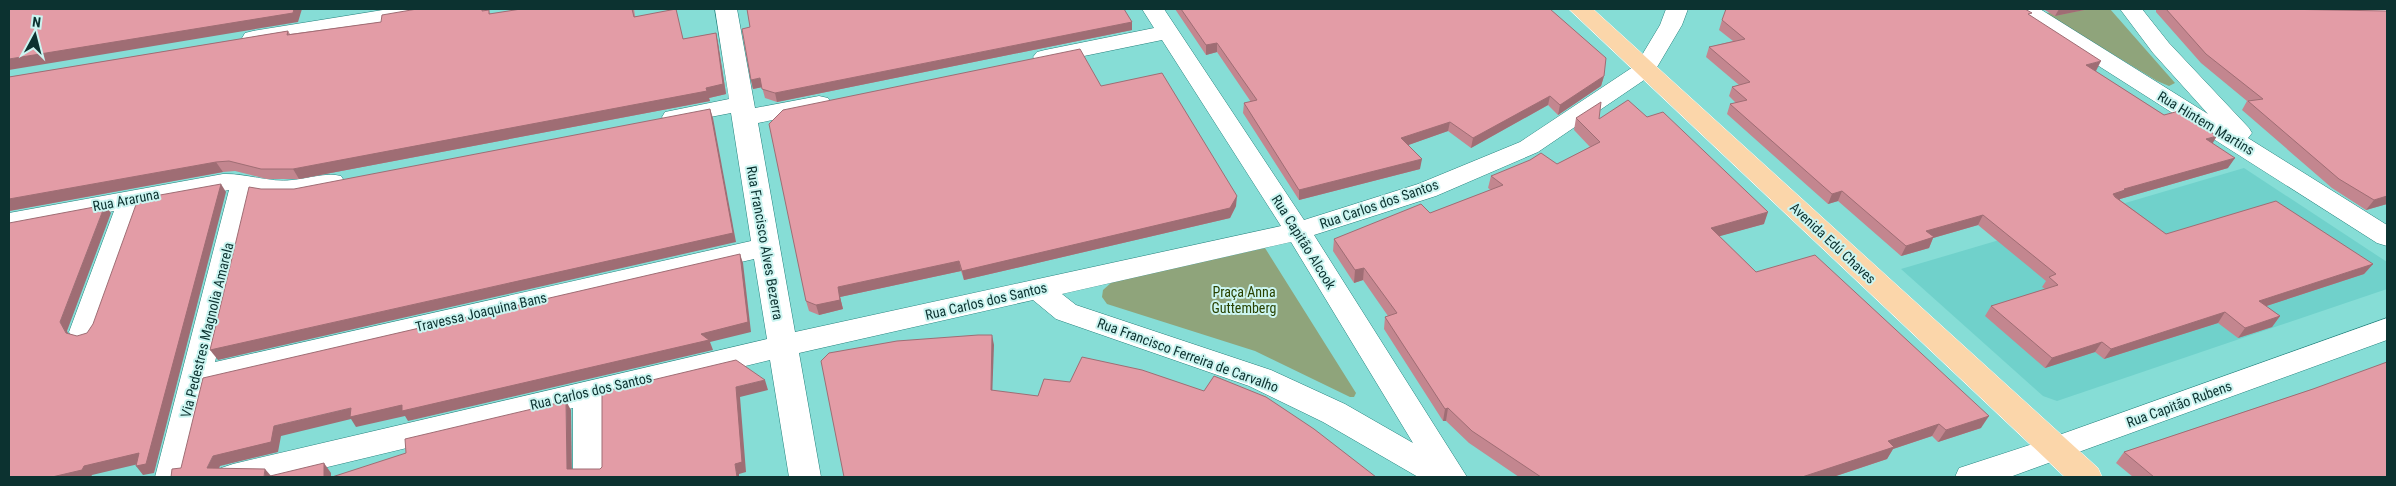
<svg xmlns="http://www.w3.org/2000/svg" width="2396" height="486" font-family="'Roboto Condensed',sans-serif">
  <style>
    .built { fill: #70d1cb }
    .green { fill: #8fa47b }
    .lines { fill: none; stroke-linecap: round; stroke-linejoin: round }
    .minor-casing { stroke: #24817d; stroke-width: 1 }
    .major-casing { stroke: #fff; stroke-width: 1 }
    .minor { fill: #fff; fill-rule: evenodd }
    .major { fill: #fbd6aa; fill-rule: evenodd }
    .wall { fill: #c3868f }
    .shaded-wall { fill: #9f6d74 }
    .building { fill: #e39ca6; stroke: #9f6d74 }
    .labels { text-anchor: middle; dominant-baseline: central; stroke-width: 4; stroke-linejoin: round; paint-order: stroke }
    .street-label { font-size: 14px; fill: #0c3230; stroke: #ccf5f1 }
    .park-label { font-size: 14px; fill: #284100; stroke: #ccf5f1 }
  </style>
  <rect width="100%" height="100%" fill="#86ddd6"/>
  <!-- built -->
  <polygon class="built" points="2244,168 2387,262 2387,289 2057,401 2043,396 1901,269"/>
  <!-- green -->
  <g class="green">
    <polygon points="2089,9 2110,9 2175,83 2169,86 2157,81 2045,13"/>
    <polygon points="1265,248 1356,393 1354,397 1350,397 1255,351 1107,304 1102,297 1103,290 1112,282"/>
  </g>
  <g class="lines">
    <!-- minor casing -->
    <g class="minor-casing">
      <g id="minor">
        <polygon points="389,9 438,9 435,14 427,16 253,45 245,43 242,38 245,33 253,31"/>
        <path d="M715 9H737L755 108 819 96 828 98 831 103 828 108 758 123 795 332 1281 226 1162 40 1045 64 1037 62 1033 57 1037 52 1045 50 1154 28 1142 9H1164L1304 220 1418 184 1520 142 1636 65 1660 25 1666 9H1688L1682 25 1653 74 1538 152 1436 196 1314 235 1467 477H1418L1323 422 1249 386 1056 319 1033 300 799 353 821 477H789L770 360 605 400V477H573V408L286 477H217L221 468 233 464 767 339 754 259 209 386 187 477H155L229 190 143 206 99 332 94 340 84 343 74 340 69 332 114 211 9 231V213L223 174C247 173 268 183 292 180 308 179 325 172 341 176L345 182 341 188C313 195 283 201 254 195L215 362 751 241 731 113 674 124 665 122 662 117 665 112 729 99ZM1291 242 1413 443 1345 404 1271 370 1076 305 1062 294Z"/>
        <polygon points="2014,9 2040,9 2208,114 2153,53 2120,9 2142,9 2169,43 2249,128 2252,133 2248,138 2387,225 2387,246 2377,243 2017,14"/>
        <polygon points="2262,9 2387,9 2387,19 2273,16 2265,14"/>
        <polygon points="2387,318 2387,340 2010,477 1955,477 1959,468 2045,440"/>
      </g>
    </g>
    <!-- major casing -->
    <g class="major-casing">
      <polygon id="major" points="1569,9 1593,9 2098,468 2102,477 2065,477"/>
    </g>
    <!-- minor -->
    <use href="#minor" class="minor"/>
    <!-- major -->
    <use href="#major" class="major"/>
  </g>
  <!-- wall -->
  <g class="wall">
    <polygon points="417,9 487,9 487,10 491,14 521,9 634,9 635,16 678,19 683,39 716,33 718,43 726,94 709,98 710,101 299,179 267,179 235,171 223,172 9,211 9,77 288,31 290,34 381,22"/>
    <polygon points="1175,9 1550,9 1604,76 1601,86 1558,115 1548,105 1471,148 1448,131 1408,145 1420,169 1299,200 1243,113 1244,103 1251,102 1217,52 1206,55"/>
    <polygon points="2043,9 2089,9 2055,16"/>
    <polygon points="2156,9 2277,9 2387,11 2387,204 2366,210 2332,188 2242,110 2247,101 2201,63 2156,12"/>
    <polygon points="2030,15 2096,71 2095,71 2164,115 2213,143 2228,168 2120,199 2120,200 2166,234 2373,264 2364,274 2266,306 2280,316 2272,327 2238,338 2218,323 2104,359 2095,352 2045,368 1985,316 1991,306 2045,289 2042,287 2046,281 1978,225 1933,238 1929,248 1901,256 1838,201 1828,204 1727,114 1730,104 1736,103 1729,96 1732,87 1739,85 1706,57 1709,47 1733,41 1719,30 1722,20"/>
    <polygon points="1132,22 1132,30 777,102 765,98 762,87 753,89 751,80"/>
    <polygon points="1101,86 1236,206 1230,218 964,280 961,271 840,297 843,309 819,315 809,311 806,301"/>
    <polygon points="1576,118 1599,119 1764,224 1719,236 1756,272 1981,428 1938,442 1932,436 1893,449 1887,459 1833,477 1519,477 1469,443 1446,421 1443,421 1384,329 1385,317 1388,316 1363,280 1354,283 1333,251 1334,239 1430,213 1491,190 1488,188 1491,176 1557,164 1590,147 1574,130"/>
    <polygon points="2313,389 2387,477 2133,477 2116,463 2124,452"/>
  </g>
  <!-- shaded-wall -->
  <g class="shaded-wall">
    <polygon points="294,9 302,9 298,22 9,70 9,59"/>
    <polygon points="2059,9 2089,9 2055,16"/>
    <polygon points="1132,22 1132,30 777,102 775,93"/>
    <polygon points="716,33 718,43 726,94 709,98 710,101 299,179 293,169 706,88"/>
    <polygon points="1217,43 1217,52 1206,55 1206,45"/>
    <polygon points="2101,61 2096,71 2080,75 2086,65"/>
    <polygon points="1604,76 1601,86 1558,115 1560,105"/>
    <polygon points="760,78 763,87 753,89 751,80"/>
    <polygon points="1550,96 1548,105 1471,148 1473,138"/>
    <polygon points="710,109 713,118 736,242 218,360 210,350"/>
    <polygon points="1450,122 1448,131 1400,148 1401,138"/>
    <polygon points="2217,136 2211,146 2206,139"/>
    <polygon points="2235,158 2228,168 2120,199 2119,201 2113,194 2124,189"/>
    <polygon points="1422,159 1420,169 1299,200 1299,190"/>
    <polygon points="216,162 223,172 9,211 9,199"/>
    <polygon points="221,184 226,192 154,473 143,475 136,466 147,462 92,475 91,477 52,477"/>
    <polygon points="1842,191 1838,201 1828,204 1832,194"/>
    <polygon points="1237,196 1236,206 1230,218 964,280 962,271"/>
    <polygon points="2387,196 2387,204 2366,210 2374,200"/>
    <polygon points="105,205 111,213 67,331 73,342 66,333 60,322"/>
    <polygon points="1768,212 1764,224 1706,240 1711,228"/>
    <polygon points="1983,215 1978,225 1933,238 1929,248 1901,256 1906,246 1926,231"/>
    <polygon points="740,254 743,263 751,332 710,342 713,350 408,421 405,416 356,427 351,419 281,436 278,452 220,466 215,477 207,468 213,456 274,426 351,408 701,334"/>
    <polygon points="959,261 961,271 840,297 843,309 819,315 816,305 838,287"/>
    <polygon points="2373,264 2364,274 2251,311 2259,301"/>
    <polygon points="1364,268 1363,280 1354,283 1355,270"/>
    <polygon points="2225,312 2218,323 2104,359 2111,349"/>
    <polygon points="2280,316 2272,327 2238,338 2245,328"/>
    <polygon points="992,335 994,345 992,400 991,390"/>
    <polygon points="2102,342 2095,352 2045,368 2052,358"/>
    <polygon points="765,380 768,390 740,397 746,472 739,474 739,477 737,477 735,464 736,387"/>
    <polygon points="566,401 571,410 572,477 567,469"/>
    <polygon points="1448,408 1446,421 1443,421 1445,409"/>
    <polygon points="1989,416 1981,428 1938,442 1946,430"/>
    <polygon points="1939,424 1932,436 1893,449 1887,459 1833,477 1802,477 1888,441"/>
    <polygon points="324,463 331,473 331,477 324,477"/>
    <polygon points="265,469 272,477 264,477"/>
  </g>
  <!-- building -->
  <g class="building">
    <polygon points="9,9 294,9 293,13 9,59"/>
    <polygon points="417,9 482,9 482,11 489,10 489,14 521,9 632,9 634,17 676,9 683,39 716,33 723,84 706,88 707,91 293,169 261,169 229,161 216,162 9,199 9,77 288,31 287,35 381,22 382,15"/>
    <polygon points="747,9 1124,9 1132,22 775,93 762,89 760,78 751,80 742,29 750,27"/>
    <polygon points="1181,9 1550,9 1606,58 1604,76 1560,105 1550,96 1473,138 1450,122 1401,138 1422,159 1299,190 1244,103 1257,100 1217,43 1206,45"/>
    <polygon points="1726,9 2025,9 2032,13 2028,14 2101,61 2086,65 2164,115 2179,111 2217,136 2206,139 2235,158 2124,189 2125,190 2113,194 2115,197 2166,234 2276,201 2373,264 2259,301 2280,316 2245,328 2225,312 2111,349 2102,342 2052,358 1991,306 2058,285 2049,277 2056,274 1983,215 1926,231 1934,237 1906,246 1842,191 1832,194 1730,104 1747,100 1732,87 1750,82 1709,47 1745,39 1722,20"/>
    <polygon points="2166,9 2277,9 2387,11 2387,196 2374,200 2339,179 2248,101 2263,99 2206,54"/>
    <polygon points="1080,49 1101,86 1162,73 1237,196 1230,208 962,271 959,261 838,287 840,300 816,305 806,301 769,124 783,110"/>
    <polygon points="1628,100 1647,117 1663,112 1768,212 1711,228 1756,272 1815,255 1989,416 1946,430 1939,424 1888,441 1894,447 1802,477 1541,477 1472,431 1448,408 1445,409 1385,317 1397,313 1364,268 1355,270 1334,239 1421,204 1430,213 1503,185 1491,176 1530,160 1541,153 1557,164 1600,142 1576,118 1601,102 1599,119"/>
    <polygon points="710,109 733,233 210,350 249,187 261,189 294,189"/>
    <polygon points="221,184 146,464 136,466 139,453 84,466 82,470 52,477 9,477 9,223 105,205 60,322 66,333 77,336 87,333 93,324 138,199"/>
    <polygon points="740,254 748,322 701,334 709,340 402,411 402,405 350,417 351,408 274,426 271,442 213,456 207,468 265,469 264,477 171,477 172,469 181,468 203,378"/>
    <polygon points="978,335 992,335 991,390 1038,396 1044,379 1070,382 1082,357 1142,370 1204,391 1214,376 1266,397 1314,429 1376,477 844,477 821,361 829,353 897,341"/>
    <polygon points="736,360 765,380 736,387 742,462 735,464 737,477 332,477 406,453 405,439 566,401 567,469 600,469 602,467 602,392"/>
    <polygon points="2387,362 2387,477 2154,477 2124,452 2313,389"/>
    <polygon points="324,463 324,477 266,477"/>
  </g>
  <g class="labels">
    <!-- street labels -->
    <g class="street-label">
      <text transform="translate(2206 123) rotate(31)">Rua Hintem Martins</text>
      <text transform="translate(126 200) rotate(-11)">Rua Araruna</text>
      <text transform="translate(1379 204) rotate(-19)">Rua Carlos dos Santos</text>
      <text transform="translate(1304 242) rotate(58)">Rua Capitão Alcook</text>
      <text transform="translate(765 243) rotate(80)">Rua Francisco Alves Bezerra</text>
      <text transform="translate(1833 243) rotate(43)">Avenida Edú Chaves</text>
      <text transform="translate(986 301) rotate(-13)">Rua Carlos dos Santos</text>
      <text transform="translate(481 312) rotate(-13)">Travessa Joaquina Bans</text>
      <text transform="translate(207 330) rotate(-76)">Via Pedestres Magnolia Amarela</text>
      <text transform="translate(1188 355) rotate(20)">Rua Francisco Ferreira de Carvalho</text>
      <text transform="translate(591 391) rotate(-13)">Rua Carlos dos Santos</text>
      <text transform="translate(2179 404) rotate(-20)">Rua Capitão Rubens</text>
    </g>
    <!-- park labels -->
    <g class="park-label">
      <text x="1244" y="292">Praça Anna<tspan x="1244" dy="16">Guttemberg</tspan></text>
    </g>
  </g>
  <!-- border -->
  <rect width="2396" height="486" fill="none" stroke="#0c3230" stroke-width="20"/>
  <!-- north arrow -->
  <g transform="translate(35 35) rotate(7)" stroke="#ccf5f1" stroke-width="4" paint-order="stroke">
  <path d="M0-4L9 19L0 12L-9 19Z" fill="#0c3230"/>
  <text y="-8" font-size="14" font-weight="bold" text-anchor="middle" fill="#0c3230">N</text>
  </g>
</svg>
